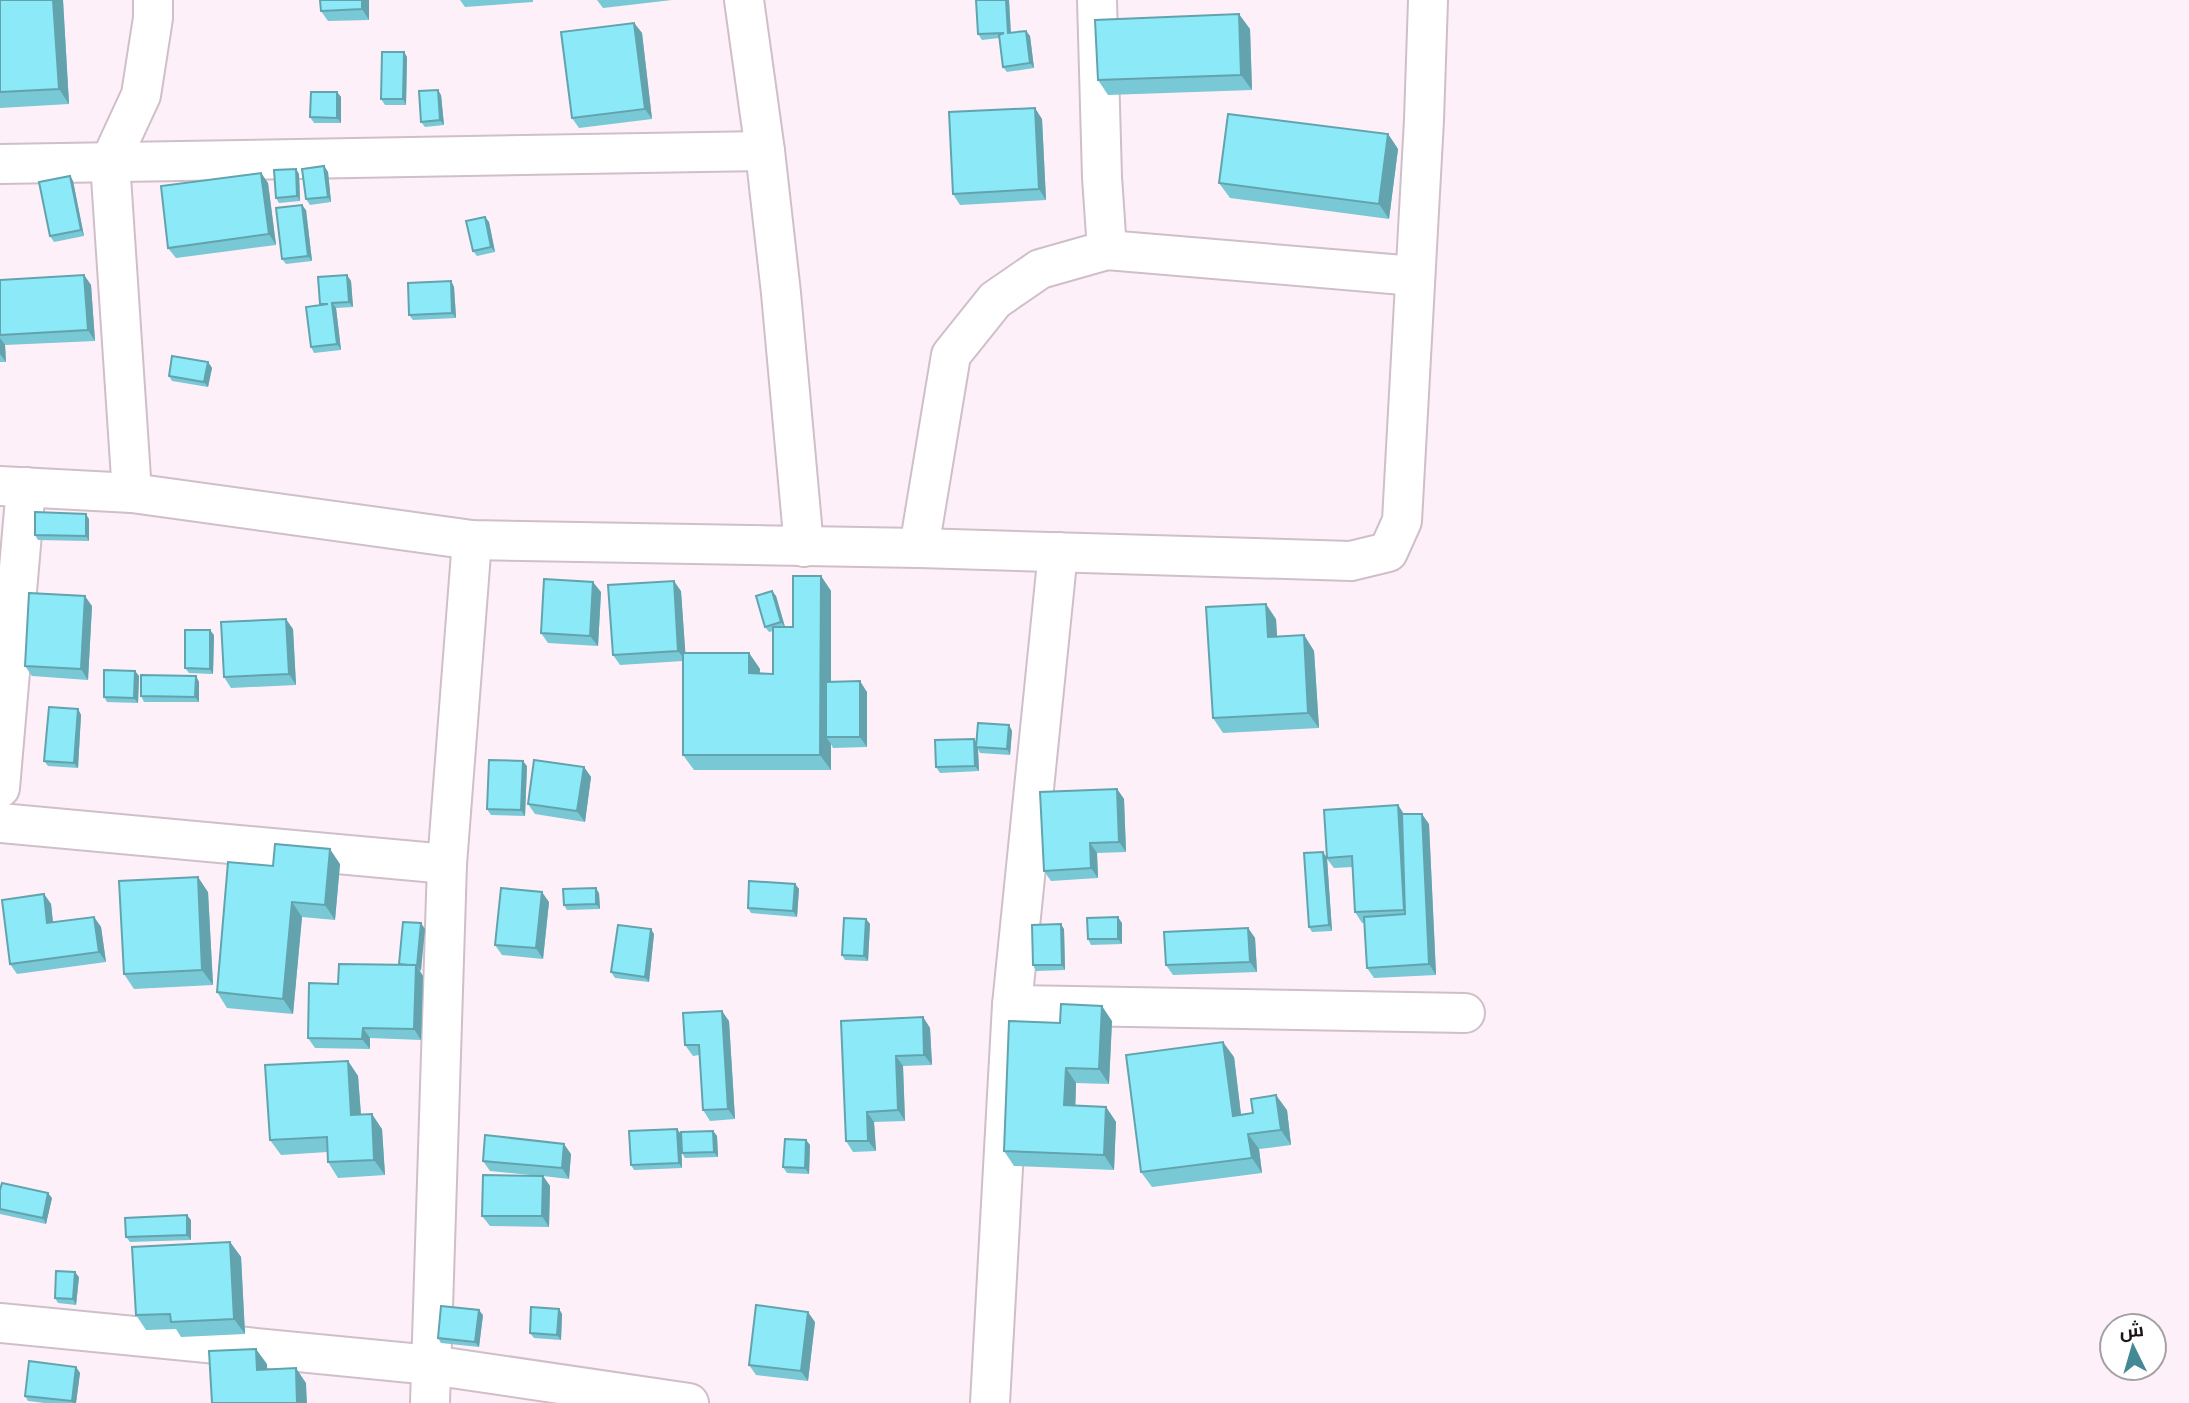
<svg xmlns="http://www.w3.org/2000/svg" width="2189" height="1403" font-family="Barlow,Cairo,sans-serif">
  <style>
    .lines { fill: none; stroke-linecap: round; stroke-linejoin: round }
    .street-casing { stroke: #cfbfc8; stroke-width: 42 }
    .street { stroke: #fff; stroke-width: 38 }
    .wall { fill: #78c8d5 }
    .shaded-wall { fill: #62a3ae }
    .building { fill: #8ce9f8; stroke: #62a3ae; stroke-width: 2 }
  </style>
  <rect width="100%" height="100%" fill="#fef0f8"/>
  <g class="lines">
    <!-- street casing -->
    <g class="street-casing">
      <g id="street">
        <polyline points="744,0 765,151 781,293 804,547"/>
        <polyline points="1097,0 1102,177 1107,250"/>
        <polyline points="0,164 765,151"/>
        <polyline points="0,486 132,493 472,540 919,548 1351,561 1388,552 1402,521 1424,120 1428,0"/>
        <polyline points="132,493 110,162 141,95 153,18 153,0"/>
        <polyline points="919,548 951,355 995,300 1040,269 1107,250 1415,276"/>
        <polyline points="0,788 26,487"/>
        <polyline points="0,823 447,864"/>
        <polyline points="1012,1005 1465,1013"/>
        <polyline points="0,1323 431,1365 689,1403"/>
        <polyline points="430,1403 447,864 472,540"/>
        <polyline points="990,1403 1012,1005 1058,552"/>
      </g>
    </g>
    <!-- street -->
    <use href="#street" class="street"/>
  </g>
  <!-- wall -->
  <g class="wall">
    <polygon points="0,0 63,0 69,104 0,108"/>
    <polygon points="369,0 369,20 328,21 321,11"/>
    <polygon points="460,0 533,0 533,2 465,7"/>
    <polygon points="597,0 672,0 603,8"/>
    <polygon points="976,0 1009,0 1011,33 1026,31 1030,36 1034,68 1007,72 1003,67 999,38 982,40 978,34"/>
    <polygon points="634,23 642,33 652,119 579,128 572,118"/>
    <polygon points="1250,29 1252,90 1108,95 1098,80"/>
    <polygon points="404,52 407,57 406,105 385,105 381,99"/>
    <polygon points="337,92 341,97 341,123 314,123 310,117"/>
    <polygon points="441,95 444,125 425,127 421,122"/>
    <polygon points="1042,119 1046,200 960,205 953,194"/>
    <polygon points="1388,134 1398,149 1389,219 1230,198 1219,183"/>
    <polygon points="324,166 328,172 331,202 310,205 306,199"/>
    <polygon points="296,169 299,174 300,201 279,203 276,198"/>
    <polygon points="261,173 268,183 276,245 176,258 168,248"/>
    <polygon points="70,176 73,181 84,236 54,242 50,236"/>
    <polygon points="306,210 312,261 286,264 282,259"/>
    <polygon points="485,217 489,222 495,252 477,256 473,251"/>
    <polygon points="84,275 91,285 95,341 5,345 6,362 0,362 0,280"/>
    <polygon points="351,281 353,307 336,308 341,350 314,353 311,347 321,305 320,304"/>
    <polygon points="451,281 454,287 456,318 413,320 409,315"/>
    <polygon points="208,362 212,368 208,387 172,381 169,376"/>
    <polygon points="89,519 89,541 38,540 35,535"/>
    <polygon points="821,576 831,591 831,682 867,692 867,747 833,748 831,744 831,770 694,770 683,755 683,661 620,665 613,655 681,591 685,653 749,653 760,669 759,674 773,674 773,631 769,632 765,627 772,591 776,596 785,627 793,627"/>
    <polygon points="601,592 598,646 548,643 541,633"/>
    <polygon points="92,606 88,680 32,676 25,666"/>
    <polygon points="1276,619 1277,637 1304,635 1314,651 1319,728 1223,733 1213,718"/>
    <polygon points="293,629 296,685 231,688 224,677"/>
    <polygon points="214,635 213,674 189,673 185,668"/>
    <polygon points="135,671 139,676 138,703 107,702 104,697"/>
    <polygon points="196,676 199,682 199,702 144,702 141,696"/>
    <polygon points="78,709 81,715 78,768 48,766 44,761"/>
    <polygon points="1009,725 1012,731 1010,755 980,753 978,749 979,771 940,773 936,767 974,739 977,743"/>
    <polygon points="527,766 525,816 491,815 487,809"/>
    <polygon points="584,767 591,777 585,822 535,814 528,804"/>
    <polygon points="1117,789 1124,799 1126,852 1097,853 1098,878 1051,881 1044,871"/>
    <polygon points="1398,805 1404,814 1429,824 1436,975 1374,978 1367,968 1364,923 1362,923 1355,912 1353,867 1334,868 1327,859 1332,931 1312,932 1309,927 1327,857"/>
    <polygon points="340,864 335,920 302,917 293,1014 227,1008 217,992 273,866"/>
    <polygon points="795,884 799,889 797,917 751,913 748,908"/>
    <polygon points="208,892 213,985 134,989 124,974"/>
    <polygon points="599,893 600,909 567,910 564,905"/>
    <polygon points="44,894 51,904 53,922 94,917 101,927 106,962 17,974 10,964"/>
    <polygon points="549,902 543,959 502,955 495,945"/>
    <polygon points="866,919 870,924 868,961 845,960 842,955"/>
    <polygon points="1122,923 1122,944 1091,945 1088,939"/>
    <polygon points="1248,928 1255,938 1257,972 1173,975 1166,965"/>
    <polygon points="425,929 420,971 423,976 421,1040 370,1038 370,1049 315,1048 308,1038 338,984 400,965"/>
    <polygon points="1064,929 1065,970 1036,971 1033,965"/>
    <polygon points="654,934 649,982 615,978 611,972"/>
    <polygon points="923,1017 930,1028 932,1065 903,1066 905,1121 874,1122 876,1151 853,1152 846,1141 841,1021"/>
    <polygon points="729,1021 735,1119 710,1121 703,1110 699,1055 693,1056 685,1045"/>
    <polygon points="1112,1021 1109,1084 1076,1083 1075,1106 1106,1107 1116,1122 1114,1170 1014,1166 1004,1151 1060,1023"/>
    <polygon points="1234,1057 1241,1115 1287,1110 1291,1145 1259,1149 1262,1173 1152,1187 1141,1172"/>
    <polygon points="348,1061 358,1076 361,1114 382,1129 385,1175 338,1178 328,1162 327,1152 281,1155 270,1140"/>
    <polygon points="713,1131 717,1136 718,1157 685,1158 682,1153 681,1146 682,1168 634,1170 631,1165 681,1134"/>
    <polygon points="806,1140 810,1145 809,1174 787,1173 783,1167"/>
    <polygon points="571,1154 569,1179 543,1176 550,1186 549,1227 490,1226 482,1216 541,1176 490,1171 483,1161"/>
    <polygon points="0,1190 52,1198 46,1224 0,1214"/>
    <polygon points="191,1220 191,1240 130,1242 126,1237"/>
    <polygon points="230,1242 241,1257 245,1334 181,1337 176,1329 146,1330 136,1315"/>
    <polygon points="79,1277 76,1305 58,1303 55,1298"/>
    <polygon points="559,1309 562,1314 561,1340 534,1338 530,1333"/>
    <polygon points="483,1315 479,1347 441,1343 438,1338"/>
    <polygon points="815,1322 808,1381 756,1375 749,1365"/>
    <polygon points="76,1367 80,1373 76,1403 45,1403 28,1401 25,1396"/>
  </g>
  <!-- shaded-wall -->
  <g class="shaded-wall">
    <polygon points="53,0 63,0 69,104 59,89"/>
    <polygon points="362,0 369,0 369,20 362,9"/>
    <polygon points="1006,0 1009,0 1011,39 1008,33"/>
    <polygon points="1239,14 1250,29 1252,90 1241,75"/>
    <polygon points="634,23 642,33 652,119 645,109"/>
    <polygon points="1026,31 1030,36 1034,68 1030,63"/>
    <polygon points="404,52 407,57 406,105 403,99"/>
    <polygon points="438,90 441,95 444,125 440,120"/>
    <polygon points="337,92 341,97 341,123 337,118"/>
    <polygon points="1035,108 1042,119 1046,200 1039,189"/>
    <polygon points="1388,134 1398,149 1389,219 1379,204"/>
    <polygon points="324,166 328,172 331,202 328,197"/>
    <polygon points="296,169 299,174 300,201 297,196"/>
    <polygon points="261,173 268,183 276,245 269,234"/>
    <polygon points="70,176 73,181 84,236 81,230"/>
    <polygon points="302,205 306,210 312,261 308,256"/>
    <polygon points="485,217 489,222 495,252 491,247"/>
    <polygon points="84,275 91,285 95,341 88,330"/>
    <polygon points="347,275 351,281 353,307 349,302"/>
    <polygon points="451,281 454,287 456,318 452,313"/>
    <polygon points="332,303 336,308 341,350 337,344"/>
    <polygon points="0,338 5,345 6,362 0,354"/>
    <polygon points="208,362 212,368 208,387 204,382"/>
    <polygon points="86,514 89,519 89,541 86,536"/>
    <polygon points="821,576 831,591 831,737 826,737 831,744 831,770 820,755"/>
    <polygon points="674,581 681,591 686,661 678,651"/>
    <polygon points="593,582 601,592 598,646 590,636"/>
    <polygon points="772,591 776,596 785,627 781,622"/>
    <polygon points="85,596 92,606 88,680 81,669"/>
    <polygon points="1266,604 1276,619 1278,652 1268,637"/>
    <polygon points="286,619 293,629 296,685 289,674"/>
    <polygon points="210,630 214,635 213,674 210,669"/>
    <polygon points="1304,635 1314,651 1319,728 1308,713"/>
    <polygon points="749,653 760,669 759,688 749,673"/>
    <polygon points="135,671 139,676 138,703 134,698"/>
    <polygon points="196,676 199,682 199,702 195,697"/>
    <polygon points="860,681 867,692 867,747 860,737"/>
    <polygon points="78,709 81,715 78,768 74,763"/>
    <polygon points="1009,725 1012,731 1010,755 1007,749"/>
    <polygon points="974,739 977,744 976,747 978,749 979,771 975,766"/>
    <polygon points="523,761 527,766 525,816 521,810"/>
    <polygon points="584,767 591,777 585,822 577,811"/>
    <polygon points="1117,789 1124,799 1126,852 1119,842"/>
    <polygon points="1398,805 1405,816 1411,920 1404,910"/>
    <polygon points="1422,814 1429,824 1436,975 1429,964"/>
    <polygon points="1090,843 1097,853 1098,878 1091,868"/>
    <polygon points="330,849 340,864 335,920 325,905"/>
    <polygon points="1323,852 1327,858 1332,931 1329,925"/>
    <polygon points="198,877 208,892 213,985 202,970"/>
    <polygon points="795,884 799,889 797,917 793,911"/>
    <polygon points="596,888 599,893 600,909 596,904"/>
    <polygon points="542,892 549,902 543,959 536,948"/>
    <polygon points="44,894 51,904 54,933 47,923"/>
    <polygon points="292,902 302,917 293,1014 283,999"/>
    <polygon points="94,917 101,927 106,962 99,952"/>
    <polygon points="1118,917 1122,923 1122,944 1118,939"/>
    <polygon points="866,919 870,924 868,961 864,956"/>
    <polygon points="421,923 425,929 421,971 417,966"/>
    <polygon points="1061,924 1064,929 1065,970 1062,965"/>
    <polygon points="1248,928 1255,938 1257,972 1250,962"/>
    <polygon points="651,929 654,934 649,982 645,977"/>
    <polygon points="416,965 423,976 421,1040 414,1029"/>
    <polygon points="1102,1006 1112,1021 1109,1084 1099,1069"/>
    <polygon points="722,1011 729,1021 735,1119 728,1109"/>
    <polygon points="923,1017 930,1028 932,1065 924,1055"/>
    <polygon points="363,1028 370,1038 370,1049 362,1039"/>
    <polygon points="1223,1042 1234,1057 1243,1131 1233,1116"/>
    <polygon points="896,1056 903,1066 905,1121 898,1110"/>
    <polygon points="348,1061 358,1076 362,1130 351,1115"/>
    <polygon points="1066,1068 1076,1083 1075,1120 1064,1105"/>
    <polygon points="1276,1095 1287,1110 1291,1145 1281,1130"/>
    <polygon points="1106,1107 1116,1122 1114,1170 1104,1155"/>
    <polygon points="867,1112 874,1122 876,1151 868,1141"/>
    <polygon points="372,1114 382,1129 385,1175 374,1160"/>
    <polygon points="677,1129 681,1134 682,1168 679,1163"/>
    <polygon points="713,1131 717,1136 718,1157 714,1152"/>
    <polygon points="1248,1134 1259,1149 1262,1173 1252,1158"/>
    <polygon points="806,1140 810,1145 809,1174 805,1168"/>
    <polygon points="564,1144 571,1154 569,1179 562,1168"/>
    <polygon points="543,1176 550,1186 549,1227 542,1216"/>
    <polygon points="48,1193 52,1198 46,1224 43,1218"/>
    <polygon points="187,1215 191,1220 191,1240 187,1235"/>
    <polygon points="230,1242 241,1257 245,1334 234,1319"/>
    <polygon points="75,1272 79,1277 76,1305 73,1299"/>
    <polygon points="559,1309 562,1314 561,1340 557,1335"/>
    <polygon points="479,1310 483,1315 479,1347 475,1342"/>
    <polygon points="808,1312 815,1322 808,1381 801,1371"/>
    <polygon points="256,1349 267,1364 268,1385 257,1370"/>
    <polygon points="76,1367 80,1373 76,1403 73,1403 72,1401"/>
    <polygon points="296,1368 306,1383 307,1403 297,1403"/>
  </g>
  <!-- building -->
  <g class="building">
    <polygon points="0,0 53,0 59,89 0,92"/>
    <polygon points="320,0 362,0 362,9 321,11"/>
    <polygon points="976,0 1006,0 1008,33 1026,31 1030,63 1003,67 999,35 1004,33 978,34"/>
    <polygon points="1239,14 1241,75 1098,80 1095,20"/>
    <polygon points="634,23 645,109 572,118 561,32"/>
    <polygon points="382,52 404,52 403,99 381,99"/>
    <polygon points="438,90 440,120 421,122 419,91"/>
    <polygon points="311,92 337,92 337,118 310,117"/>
    <polygon points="1035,108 1039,189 953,194 949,112"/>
    <polygon points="1228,114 1388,134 1379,204 1219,183"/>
    <polygon points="324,166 328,197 306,199 302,169"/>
    <polygon points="296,169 297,196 276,198 274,170"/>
    <polygon points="261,173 269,234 168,248 161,186"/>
    <polygon points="70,176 81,230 50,236 39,182"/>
    <polygon points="302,205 308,256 282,259 276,208"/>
    <polygon points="485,217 491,247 473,251 466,221"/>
    <polygon points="84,275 88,330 0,335 0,280"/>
    <polygon points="347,275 349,302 332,303 337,344 311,347 306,307 328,304 320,304 318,277"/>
    <polygon points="451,281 452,313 409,315 408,283"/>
    <polygon points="172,356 208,362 204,382 169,376"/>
    <polygon points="35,512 86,514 86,536 35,535"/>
    <polygon points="793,576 821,576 820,755 683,755 683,653 749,653 749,673 773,674 773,627 793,627"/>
    <polygon points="544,579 593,582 590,636 541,633"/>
    <polygon points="674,581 678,651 613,655 608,585"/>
    <polygon points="772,591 781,622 765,627 756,596"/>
    <polygon points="29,593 85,596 81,669 25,666"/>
    <polygon points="1266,604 1268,637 1304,635 1308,713 1213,718 1206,607"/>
    <polygon points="286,619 289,674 224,677 221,622"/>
    <polygon points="185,630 210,630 210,669 185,668"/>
    <polygon points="104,670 135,671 134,698 104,697"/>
    <polygon points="141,675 196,676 195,697 141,696"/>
    <polygon points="860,681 860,737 826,737 826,682"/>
    <polygon points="49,707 78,709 74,763 44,761"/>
    <polygon points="978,723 1009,725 1007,749 976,747"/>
    <polygon points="974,739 975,766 936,767 935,740"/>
    <polygon points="489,760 523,761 521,810 487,809"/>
    <polygon points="534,760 584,767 577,811 528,804"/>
    <polygon points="1117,789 1119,842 1090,843 1091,868 1044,871 1040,792"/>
    <polygon points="1398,805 1404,910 1355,912 1352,856 1327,858 1324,810"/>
    <polygon points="1402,814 1422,814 1429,964 1367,968 1364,917 1405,914"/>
    <polygon points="275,844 330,849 325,905 292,902 283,999 217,992 228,862 273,866"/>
    <polygon points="1323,852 1329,925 1309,927 1304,853"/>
    <polygon points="198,877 202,970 124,974 119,881"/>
    <polygon points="749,881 795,884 793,911 748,908"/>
    <polygon points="501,888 542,892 536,948 495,945"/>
    <polygon points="596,888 596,904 564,905 563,889"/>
    <polygon points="44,894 47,923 94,917 99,952 10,964 2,900"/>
    <polygon points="1118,917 1118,939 1088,939 1087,918"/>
    <polygon points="844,918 866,919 864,956 842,955"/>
    <polygon points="403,922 421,923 417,966 399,964"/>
    <polygon points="1061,924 1062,965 1033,965 1032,925"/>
    <polygon points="618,925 651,929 645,977 611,972"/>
    <polygon points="1248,928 1250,962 1166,965 1164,932"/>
    <polygon points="339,964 416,965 414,1029 363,1028 362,1039 308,1038 309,983 338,984"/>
    <polygon points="1061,1004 1102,1006 1099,1069 1066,1068 1064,1105 1106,1107 1104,1155 1004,1151 1009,1021 1060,1023"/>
    <polygon points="722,1011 728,1109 703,1110 699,1045 685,1045 683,1013"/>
    <polygon points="923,1017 924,1055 896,1056 898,1110 867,1112 868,1141 846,1141 841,1021"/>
    <polygon points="1223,1042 1233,1116 1253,1113 1251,1099 1276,1095 1281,1130 1248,1134 1252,1158 1141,1172 1126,1055"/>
    <polygon points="348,1061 351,1115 372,1114 374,1160 328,1162 327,1137 270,1140 265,1065"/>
    <polygon points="677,1129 679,1163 631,1165 629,1131"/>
    <polygon points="713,1131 714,1152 682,1153 681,1132"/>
    <polygon points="485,1135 564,1144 562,1168 483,1161"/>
    <polygon points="785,1139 806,1140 805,1168 783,1167"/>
    <polygon points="483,1175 543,1176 542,1216 482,1216"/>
    <polygon points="2,1183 48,1193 43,1218 0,1209 0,1190"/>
    <polygon points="187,1215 187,1235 126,1237 125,1218"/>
    <polygon points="230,1242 234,1319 171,1322 170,1314 136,1315 132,1247"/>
    <polygon points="56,1271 75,1272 73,1299 55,1298"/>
    <polygon points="756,1305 808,1312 801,1371 749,1365"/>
    <polygon points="441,1306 479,1310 475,1342 438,1338"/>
    <polygon points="531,1307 559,1309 557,1335 530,1333"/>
    <polygon points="256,1349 257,1370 296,1368 297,1403 212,1403 209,1351"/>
    <polygon points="29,1361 76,1367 72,1401 25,1396"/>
  </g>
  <!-- north arrow -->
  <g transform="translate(2133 1347) rotate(355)"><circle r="33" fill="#ffffff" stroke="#a4a1a3" stroke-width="2"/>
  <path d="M0-5L12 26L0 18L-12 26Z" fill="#448a95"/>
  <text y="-10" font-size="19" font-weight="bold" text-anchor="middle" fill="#1b1518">ش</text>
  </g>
</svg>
